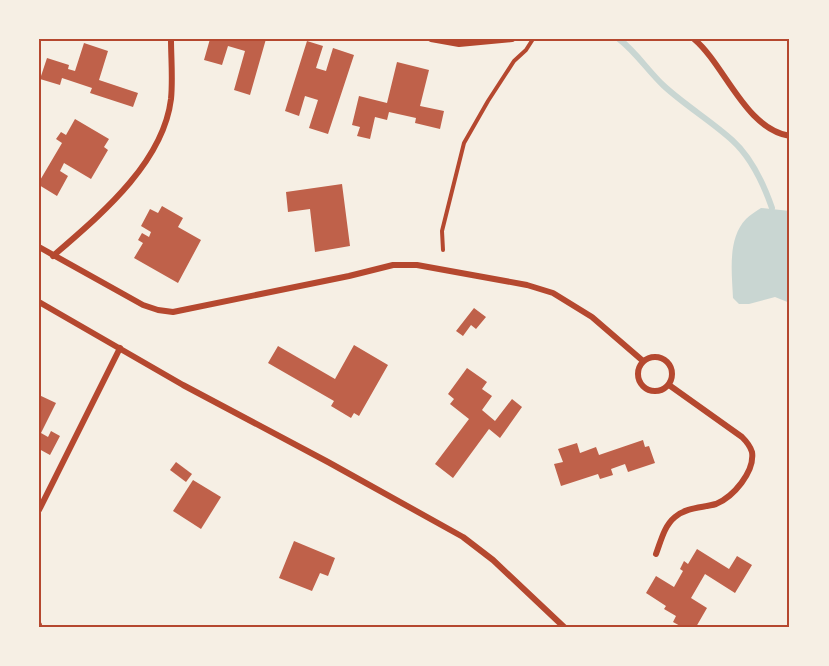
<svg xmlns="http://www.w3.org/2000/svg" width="829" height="666" font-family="Montserrat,sans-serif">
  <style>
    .water { fill: #c9d6d2 }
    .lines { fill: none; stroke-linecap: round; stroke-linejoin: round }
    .stream { stroke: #c9d6d2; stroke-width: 6 }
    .building { fill: #bf614a }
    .path { stroke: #b5482f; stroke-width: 4 }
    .minor { stroke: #b5482f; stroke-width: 6 }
    .neatline { fill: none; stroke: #b5482f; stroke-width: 2 }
  </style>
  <rect width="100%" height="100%" fill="#f6efe4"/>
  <!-- water -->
  <path class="water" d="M761 208 790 211V303L775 297 749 304H739L733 298C732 273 727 239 746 219 750 215 756 211 761 208Z"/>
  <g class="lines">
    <!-- stream -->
    <path class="stream" d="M619 39C636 52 648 71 664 86 686 106 711 121 732 140 751 157 764 185 772 208"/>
  </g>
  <!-- building -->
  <g class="building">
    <polygon points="210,39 266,39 250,95 234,90 245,51 228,46 222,65 204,60"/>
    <polygon points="307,41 323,46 316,68 326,71 333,48 354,55 328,134 309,128 318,100 305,96 299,116 285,111"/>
    <polygon points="84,43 108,51 99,80 138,93 133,107 90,93 92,88 62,78 60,85 40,79 47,58 69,65 68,69 75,71"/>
    <polygon points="397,62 429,70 420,106 444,111 440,129 415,123 416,118 389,112 387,120 375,117 370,139 357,136 360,127 352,125 359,96 387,103"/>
    <polygon points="75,119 109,139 104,147 108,150 91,179 64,163 60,171 68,176 57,196 39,185 39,182 62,143 56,139 61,132 66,135"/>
    <polygon points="342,184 350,246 315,252 310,209 288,212 286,192"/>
    <polygon points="162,206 183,218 178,227 201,240 178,283 134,258 143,243 138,240 142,233 149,237 151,232 141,226 150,209 158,213"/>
    <polygon points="474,308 486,317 476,329 471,325 463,336 456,331"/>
    <polygon points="354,345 388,365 359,416 354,413 351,418 331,406 334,401 268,363 278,346 335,379"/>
    <polygon points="467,368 487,382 482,389 492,396 482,410 495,421 512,399 522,407 500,438 489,429 453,478 435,464 469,419 450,404 454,399 448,394"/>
    <polygon points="39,395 56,403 41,433 48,437 51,431 60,436 50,455 39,449"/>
    <polygon points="643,440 645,447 649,446 655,463 628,472 625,464 611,469 613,475 600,479 598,474 561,486 554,464 563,462 558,449 577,443 580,453 596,447 599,455"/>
    <polygon points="176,462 192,474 186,482 170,470"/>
    <polygon points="193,480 221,497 201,529 173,511"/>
    <polygon points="294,541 335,558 328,576 320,573 312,591 279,578"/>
    <polygon points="697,549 729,569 737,556 752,565 735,593 705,574 691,598 707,608 696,627 682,627 673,622 676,616 664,609 666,606 646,593 656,576 674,587 683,571 680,569 684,561 688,564"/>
  </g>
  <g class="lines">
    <!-- path -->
    <polyline class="path" points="443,250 442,231 464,143 488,101 514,61 526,50 533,39"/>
    <!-- minor -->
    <g class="minor">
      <polyline points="431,39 459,44 512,39"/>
      <path d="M694 39C725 65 745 129 790 136"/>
      <polyline points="39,247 143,305 158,310 173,312 349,276 393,265 417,265 527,285 553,293 592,317 643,361"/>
      <path d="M53 256C99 216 163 164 171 99 173 79 171 58 171 39"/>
      <polyline points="39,302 183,385 328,462 463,537 493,560 564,627"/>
      <circle cx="655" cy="374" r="17"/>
      <polyline points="39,510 120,348"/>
      <path d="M656 554C661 541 664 526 675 517 687 507 702 508 716 504 733 497 755 472 752 452 750 445 746 441 742 437L669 385"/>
      <polyline points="39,625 39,627"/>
    </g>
  </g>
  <!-- border -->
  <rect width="829" height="666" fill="none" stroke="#f6efe4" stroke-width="81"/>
  <rect x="40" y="40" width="748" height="586" class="neatline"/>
</svg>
